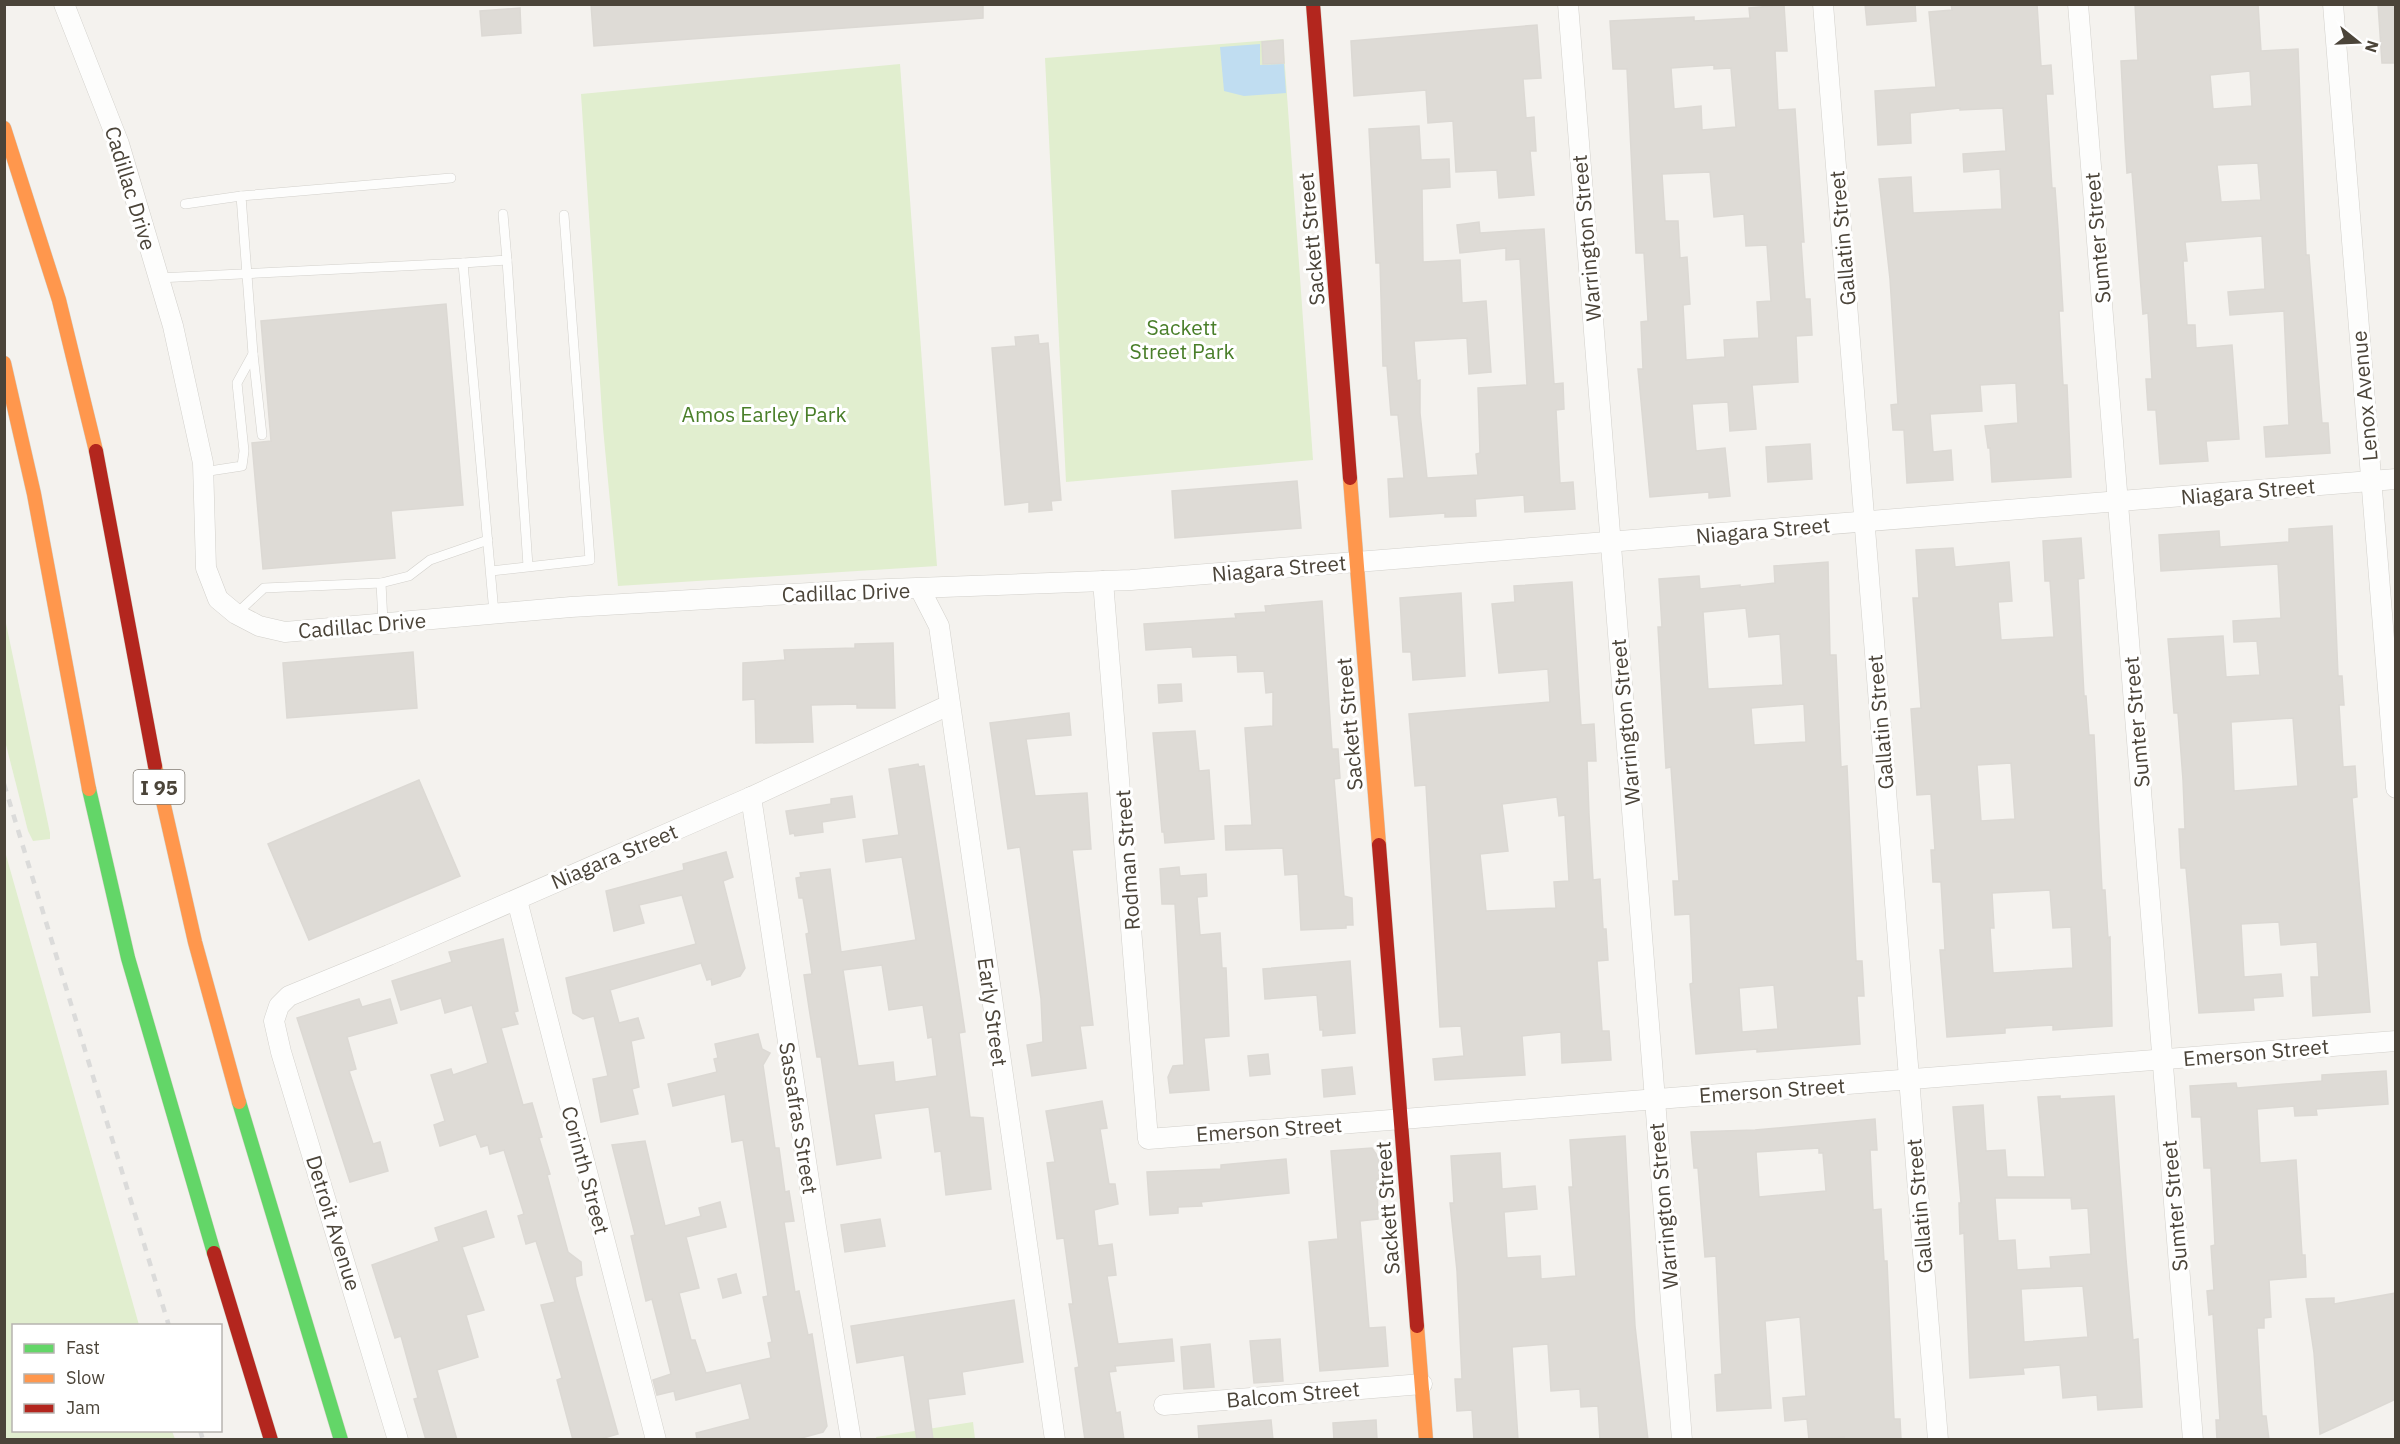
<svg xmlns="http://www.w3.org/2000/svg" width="2400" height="1444" font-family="'IBM Plex Sans',sans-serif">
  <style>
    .green { fill: #e1eecf }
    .water { fill: #c0ddf1 }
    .building { fill: #dedbd6; stroke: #dcd9d4; stroke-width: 1.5; fill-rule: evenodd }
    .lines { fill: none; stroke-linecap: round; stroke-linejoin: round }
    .lane-casing { stroke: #d2d0cb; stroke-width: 10 }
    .street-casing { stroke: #d2d0cb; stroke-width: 21 }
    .fast-casing { stroke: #d3cfc5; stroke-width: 15 }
    .slow-casing { stroke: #d3cfc5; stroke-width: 15 }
    .jam-casing { stroke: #d3cfc5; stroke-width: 15 }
    .lane { stroke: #fdfdfc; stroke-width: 9 }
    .street { stroke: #fdfdfc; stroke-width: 20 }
    .fast { stroke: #63d668; stroke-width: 14 }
    .slow { stroke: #ff974d; stroke-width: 14 }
    .jam { stroke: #b3261e; stroke-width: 14 }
    .rail { stroke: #dbdbda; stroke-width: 4.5; stroke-dasharray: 8 8; stroke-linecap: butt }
    .labels { text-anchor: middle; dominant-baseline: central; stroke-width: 6; stroke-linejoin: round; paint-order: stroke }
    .shield { fill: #fff; stroke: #817c74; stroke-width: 1.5 }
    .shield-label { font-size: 20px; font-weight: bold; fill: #4b4439 }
    .street-label { font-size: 21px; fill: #4b4439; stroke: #fff }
    .park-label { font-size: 21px; fill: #4a7f2a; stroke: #fff }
  </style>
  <rect width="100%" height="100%" fill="#f4f2ee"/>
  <!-- green -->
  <g class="green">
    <polygon points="1283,39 1313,460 1066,482 1045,58"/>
    <polygon points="900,64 937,566 618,586 603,428 581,94"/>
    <polygon points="4,614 50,833 50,839 33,841 28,831 5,741"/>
    <polygon points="4,848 139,1325 14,1326 14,1430 172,1431 175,1439 5,1439"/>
    <polygon points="973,1422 975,1439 877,1440 876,1437"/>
  </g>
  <!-- water -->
  <polygon class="water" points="1260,44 1260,65 1284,64 1286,93 1244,96 1224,91 1220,47"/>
  <!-- building -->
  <g class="building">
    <polygon points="591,4 983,4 983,18 594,46"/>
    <polygon points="1865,4 1915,4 1916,21 1867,25"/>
    <polygon points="1951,4 2037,4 2041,66 2051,65 2053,94 2046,94 2052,188 2055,188 2058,229 2063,311 2059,311 2063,385 2067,385 2071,477 1992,482 1990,448 1988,448 1985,426 2018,423 2016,383 1980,385 1982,411 1930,414 1933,452 1951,450 1953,480 1907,483 1904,430 1893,430 1891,405 1898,404 1890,279 1879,179 1911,177 1913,213 2002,209 2000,169 1964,172 1963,154 2006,151 2003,108 1960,110 1960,108 1910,113 1911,143 1878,145 1875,91 1936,87 1929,12 1952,10"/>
    <path d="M2135 4H2258L2261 51 2298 49 2306 255H2309L2322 423H2328L2330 453 2266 457 2264 427 2289 425 2284 311 2230 315 2228 292 2265 289 2262 236 2185 242 2187 261H2183L2187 325H2195L2196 348 2232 345 2239 439 2206 441 2208 461 2160 464 2156 410H2148L2146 379H2152L2148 313 2143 314 2132 172 2127 173 2125 141 2121 61 2138 60ZM2250 71 2252 106 2213 109 2210 75ZM2258 163 2261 200 2221 202 2217 165Z"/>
    <polygon points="2378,4 2396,4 2396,63 2382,63"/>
    <path d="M1784 5 1787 51H1775L1778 110 1795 109 1804 242H1801L1805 299H1810L1812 335 1796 336 1798 382 1752 385 1756 429 1730 431 1728 402 1692 404 1696 451 1725 448 1730 496 1709 498V492L1650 497 1638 369H1643L1641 322 1648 321 1644 253H1636L1627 69H1613L1610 21 1694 17V21L1750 18 1749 8ZM1714 65V69L1731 68 1736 127 1702 130 1701 106 1674 109 1671 68ZM1710 172 1714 217 1744 214 1746 246 1767 245 1771 301 1757 302 1759 338 1724 340 1725 357 1686 360 1683 305 1690 304 1687 257 1680 258 1678 221H1665L1662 174Z"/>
    <polygon points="520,8 521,33 482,36 480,11"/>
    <polygon points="1537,25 1541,78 1523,79 1526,118 1534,117 1536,151 1530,151 1534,195 1499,198 1497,170 1456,172 1453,121 1428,123 1426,90 1354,96 1351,41"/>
    <polygon points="1283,40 1284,63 1263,64 1262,42"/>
    <polygon points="1419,126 1421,160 1449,159 1450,187 1422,189 1423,262 1460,260 1462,303 1486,301 1491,372 1469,374 1467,338 1414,341 1417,381 1420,380 1420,413 1427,478 1478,475 1476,454 1480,453 1478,388 1527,385 1520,259 1506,260 1506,248 1460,253 1457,225 1479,222 1480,233 1544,229 1554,384 1563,383 1564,409 1556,410 1560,483 1573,482 1575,509 1525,512 1524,495 1475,499 1476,516 1445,517 1445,513 1390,517 1388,479 1404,478 1398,415 1391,415 1387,366 1383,366 1380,263 1376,263 1369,129"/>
    <polygon points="446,304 463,505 391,511 395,558 263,569 252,443 271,441 261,321"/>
    <polygon points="1038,335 1039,344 1048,343 1061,500 1051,501 1052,510 1029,512 1029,502 1005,505 992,348 1016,346 1015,337"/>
    <polygon points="1810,444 1812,479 1768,482 1766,447"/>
    <polygon points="1297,481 1301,528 1175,538 1172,491"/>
    <path d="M2332 526 2338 676H2342L2344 705H2339L2343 767 2355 766 2357 797 2352 798 2370 1012 2313 1016 2311 977H2319L2317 942 2281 945 2279 922 2241 924 2244 977 2281 974 2283 996 2253 998 2254 1010 2199 1013 2186 868H2181L2179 829H2185L2183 780 2178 713H2174L2168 639 2223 636 2226 677 2260 675 2257 641 2234 642 2233 621 2281 618 2278 564 2161 571 2159 535 2219 531 2220 547 2289 542V529ZM2293 718 2298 786 2234 791 2231 722Z"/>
    <path d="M2081 538 2084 578 2078 579 2084 696H2086L2089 735H2094L2102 890H2105L2108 938 2110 937 2112 1026 2053 1030V1025L2005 1028V1033L1947 1037 1940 950H1945L1941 882H1933L1931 850H1935L1931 794 1917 795 1911 709 1921 708 1913 598H1919L1916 550 1953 548 1955 567 2009 562 2012 601 1998 602 2001 640 2054 637 2050 581H2045L2043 541ZM2011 763 2015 819 1981 821 1977 765ZM2050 890 2053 928 2071 927 2073 968 1993 973 1990 928H1994L1992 893Z"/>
    <path d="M1828 562 1830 655H1836L1841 767 1847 766 1856 961H1862L1864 996H1857L1860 1044 1757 1052V1049L1696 1054 1690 984 1693 983 1690 914 1675 915 1673 881H1679L1671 767 1666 768 1658 627H1662L1659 579 1699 576 1700 589 1740 585V587L1775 583 1774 566ZM1746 608 1749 637 1780 634 1783 685 1708 689 1703 612ZM1804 704 1806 742 1754 745 1751 708ZM1774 985 1778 1029 1742 1032 1739 988Z"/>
    <path d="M1572 582 1581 725 1594 724 1596 761H1587L1589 814 1593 880 1600 879 1603 929H1606L1608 960 1597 961 1602 1031H1609L1611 1060 1562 1063 1561 1032 1522 1036 1525 1075 1435 1080 1433 1059 1464 1056 1461 1026 1440 1027 1426 785 1415 786 1409 714 1550 702 1548 669 1499 673 1492 604 1515 602 1514 586ZM1557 797 1559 816 1565 815 1569 881 1554 882 1556 908 1486 911 1480 854 1508 851 1502 804Z"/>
    <polygon points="1461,593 1465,676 1413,680 1411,652 1403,652 1400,598"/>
    <polygon points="1322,601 1332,749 1338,749 1340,778 1334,779 1344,896 1352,898 1353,925 1346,925 1346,928 1301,930 1298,874 1285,875 1283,848 1226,850 1225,826 1252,825 1245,728 1273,726 1273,692 1266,693 1264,671 1238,672 1237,655 1193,657 1192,647 1146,650 1144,624 1236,618 1235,614 1266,612 1265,606"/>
    <polygon points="893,643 895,708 857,708 857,704 811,705 813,742 756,743 755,699 743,700 743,663 785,660 784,650 855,648 855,644"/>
    <polygon points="413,652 417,708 287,718 283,663"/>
    <polygon points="1181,684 1182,701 1159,703 1158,685"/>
    <polygon points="1069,713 1071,735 1026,739 1035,796 1087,793 1091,849 1072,850 1093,1025 1080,1026 1086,1068 1032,1076 1027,1045 1043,1042 1041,999 1020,847 1008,849 990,723"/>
    <polygon points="1195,731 1199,771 1209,770 1214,839 1165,843 1164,832 1162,832 1153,733"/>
    <path d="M918 764 919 767 924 766 958 985 965 1032 959 1033 970 1117 983 1118 991 1189 946 1195 941 1151 935 1152 929 1107 874 1114 881 1158 837 1165 821 1057H817L809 1008 804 975 812 974 806 934 809 933 803 898H799L796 878 801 877 800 873 830 869 841 952 916 940 902 857 866 862 863 840 899 835 889 769ZM882 965 889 1010 923 1005 928 1038 932 1037 937 1076 895 1082 893 1062 858 1066 843 970Z"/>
    <polygon points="419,780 460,876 309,940 268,844"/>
    <polygon points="852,796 855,817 822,822 823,832 795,836 794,833 790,834 786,811 831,804 831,799"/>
    <polygon points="726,852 733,877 723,881 745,968 740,976 712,985 711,979 707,980 701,963 610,990 619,1023 638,1018 644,1038 631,1041 639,1087 632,1089 638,1114 601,1122 593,1079 608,1076 594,1016 583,1019 573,1013 566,978 696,944 682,895 639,905 644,923 614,931 606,891 684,870 683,864"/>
    <polygon points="1179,867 1180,876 1206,874 1207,896 1197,897 1200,935 1220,933 1222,968 1226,968 1229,1036 1204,1038 1209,1090 1170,1093 1168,1077 1173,1066 1184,1065 1175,904 1162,904 1160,869"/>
    <polygon points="503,939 518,1011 514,1012 518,1024 501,1028 523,1105 532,1103 542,1137 539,1138 550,1174 547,1175 568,1252 581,1262 582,1275 575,1277 576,1285 618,1434 597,1440 573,1440 557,1380 562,1378 541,1305 555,1302 536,1241 526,1244 518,1216 524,1214 504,1150 490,1154 488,1145 481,1147 476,1134 440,1146 434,1125 445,1121 431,1075 451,1069 453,1075 488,1063 472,1005 445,1013 441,998 401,1010 392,981 452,962 449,952"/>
    <polygon points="1350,961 1355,1033 1323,1036 1323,1030 1320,1030 1317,995 1265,999 1263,969"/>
    <polygon points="359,999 362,1007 390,999 397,1023 347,1037 356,1069 349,1071 373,1144 380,1142 388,1171 350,1182 297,1018"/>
    <polygon points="758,1034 762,1049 770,1053 763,1065 775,1148 779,1148 785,1192 789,1191 794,1221 784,1222 795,1292 799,1291 808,1335 812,1334 827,1426 823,1432 794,1440 697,1440 696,1433 750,1419 741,1383 676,1400 674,1391 657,1395 653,1380 671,1374 652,1299 646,1301 631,1236 635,1235 612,1145 645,1141 665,1226 701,1216 699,1208 720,1202 726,1227 686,1237 699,1288 679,1293 691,1340 695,1340 706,1373 771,1358 768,1343 772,1342 763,1297 768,1296 743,1140 732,1142 725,1094 673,1106 668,1084 717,1072 714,1059 718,1058 715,1044"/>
    <polygon points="1268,1054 1270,1074 1250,1076 1248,1056"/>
    <polygon points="1352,1067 1355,1094 1324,1097 1322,1070"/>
    <polygon points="2386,1071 2388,1104 2316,1109 2317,1115 2295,1116 2294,1106 2257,1109 2260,1163 2296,1160 2302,1255 2305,1255 2306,1277 2269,1280 2271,1317 2264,1318 2264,1328 2257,1328 2262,1416 2266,1416 2269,1440 2217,1440 2216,1420 2220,1420 2213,1314 2209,1315 2207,1291 2214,1290 2211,1246 2215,1245 2211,1168 2204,1168 2201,1117 2192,1117 2190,1086 2236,1083 2237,1088 2322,1081 2322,1075"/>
    <path d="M2060 1096V1099L2114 1096 2126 1259 2133 1340 2138 1339 2142 1407 2098 1410 2097 1395 2063 1398 2060 1365 2023 1368 2024 1374 1970 1378 1964 1233 1960 1234 1959 1203H1961L1953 1107 1983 1105 1986 1151 2005 1150 2007 1177H2045L2038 1097ZM1995 1198H2071L2072 1209 2088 1208 2091 1254 2050 1257 2051 1268 2017 1270 2015 1240 1998 1241ZM2083 1286 2088 1337 2024 1342 2021 1289Z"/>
    <polygon points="1102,1101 1107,1128 1100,1129 1109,1184 1115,1184 1118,1204 1094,1210 1098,1246 1112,1244 1116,1275 1107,1276 1118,1344 1172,1339 1174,1361 1115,1366 1116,1371 1109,1372 1116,1413 1120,1412 1124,1440 1085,1440 1075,1368 1079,1367 1069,1304 1073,1304 1064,1238 1057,1239 1047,1163 1055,1162 1046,1111"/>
    <path d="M1875 1119 1877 1150H1870L1873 1210 1881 1209 1884 1261H1887L1894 1419H1900L1901 1440H1844V1437L1809 1440 1807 1419 1785 1421 1783 1398 1806 1396 1800 1317 1765 1321 1771 1408 1717 1411 1715 1375 1722 1374 1716 1256 1705 1257 1698 1168H1694L1691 1132 1755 1130ZM1819 1148V1153H1823L1826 1191 1759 1197 1756 1152Z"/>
    <polygon points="1625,1136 1635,1326 1648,1440 1600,1440 1598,1406 1581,1407 1580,1389 1551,1391 1548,1344 1512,1347 1518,1440 1474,1440 1472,1410 1457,1411 1455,1379 1462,1379 1457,1271 1450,1203 1454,1203 1451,1156 1500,1153 1502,1189 1535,1186 1537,1209 1504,1212 1507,1258 1540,1256 1541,1279 1576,1276 1569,1187 1573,1187 1570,1140"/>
    <polygon points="1372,1148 1378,1157 1380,1179 1377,1179 1378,1219 1360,1221 1369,1328 1385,1327 1388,1366 1320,1371 1309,1242 1338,1239 1331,1151"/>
    <polygon points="1286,1159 1289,1193 1201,1202 1202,1206 1178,1207 1178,1213 1150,1215 1147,1172 1221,1169 1221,1165"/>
    <polygon points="486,1211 494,1237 462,1247 484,1310 466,1315 478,1357 437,1370 457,1440 426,1440 414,1399 418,1398 401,1336 395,1338 372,1265 439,1241 435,1228"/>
    <polygon points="880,1219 885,1246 845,1252 841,1225"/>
    <polygon points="736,1274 741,1293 723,1298 718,1279"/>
    <polygon points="2396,1293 2396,1399 2320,1434 2314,1353 2306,1299 2334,1298 2334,1304"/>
    <polygon points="1014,1300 1023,1362 962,1372 965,1394 928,1399 933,1440 917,1440 904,1355 857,1363 851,1326"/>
    <polygon points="1280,1339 1283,1381 1254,1383 1250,1341"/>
    <polygon points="1210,1344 1214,1387 1184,1389 1181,1347"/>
    <polygon points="1271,1420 1273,1440 1199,1440 1198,1426"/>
    <polygon points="1376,1420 1377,1440 1334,1440 1333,1423"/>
  </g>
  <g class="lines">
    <!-- lane casing -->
    <g class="lane-casing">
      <g id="lane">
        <polyline points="185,204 241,196"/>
        <polyline points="507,260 528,566"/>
        <polyline points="463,263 507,260 503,214"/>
        <polyline points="158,278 463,263 494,613"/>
        <polyline points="253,354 262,435"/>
        <polyline points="203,472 242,466 244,451 237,383 253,354 241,196 451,178"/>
        <polyline points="491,571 590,560 564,215"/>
        <polyline points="236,614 264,588 381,583"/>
        <polyline points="383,622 381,583 409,576 430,560 488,540"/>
      </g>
    </g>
    <!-- street casing -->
    <g class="street-casing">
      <g id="street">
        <polyline points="64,4 119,144 173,326 203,463 206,568 218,599 236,614 259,626 285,632 571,607 862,590 1131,580 2396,479"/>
        <polyline points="1568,4 1682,1440"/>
        <polyline points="1823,4 1938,1440"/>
        <polyline points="2078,4 2193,1440"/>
        <polyline points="2333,4 2396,788"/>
        <polyline points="1103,581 1148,1139 2396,1041"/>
        <polyline points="920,589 939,626 1055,1440"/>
        <polyline points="751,797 816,1227 851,1440"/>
        <polyline points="517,900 656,1440"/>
        <polyline points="1164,1405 1422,1384"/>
        <polyline points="398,1440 281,1052 274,1021 279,1006 289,996 389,955 751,797 949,705"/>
      </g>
    </g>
    <!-- fast casing -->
    <g class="fast-casing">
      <g id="fast">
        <polyline points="89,789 128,958 214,1253"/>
        <polyline points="239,1102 341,1440"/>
      </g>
    </g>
    <!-- slow casing -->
    <g class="slow-casing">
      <g id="slow">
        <polyline points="4,128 59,300 96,451"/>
        <polyline points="4,363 34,494 89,789"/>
        <polyline points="1350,478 1379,845"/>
        <polyline points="155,766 195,942 239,1102"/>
        <polyline points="1417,1326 1426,1440"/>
      </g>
    </g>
    <!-- jam casing -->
    <g class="jam-casing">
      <g id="jam">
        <polyline points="1313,4 1350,478"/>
        <polyline points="96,451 155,766"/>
        <polyline points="1379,845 1417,1326"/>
        <polyline points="214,1253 271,1440"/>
      </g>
    </g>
    <!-- lane -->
    <use href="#lane" class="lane"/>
    <!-- street -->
    <use href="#street" class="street"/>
    <!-- fast -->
    <use href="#fast" class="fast"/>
    <!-- slow -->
    <use href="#slow" class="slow"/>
    <!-- jam -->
    <use href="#jam" class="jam"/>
    <!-- rail -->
    <g class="rail">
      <polyline points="4,784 169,1326"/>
      <polyline points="200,1430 203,1440"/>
    </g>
  </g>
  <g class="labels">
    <!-- shield labels -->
    <rect class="shield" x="133.5" y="770" width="51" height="34" rx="4.5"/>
    <g class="shield-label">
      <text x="159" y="787">I 95</text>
    </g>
    <!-- street labels -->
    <g class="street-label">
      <text transform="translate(131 188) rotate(73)">Cadillac Drive</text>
      <text transform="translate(1586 238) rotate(-95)">Warrington Street</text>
      <text transform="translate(1842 238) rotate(-95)">Gallatin Street</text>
      <text transform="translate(2097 238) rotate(-95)">Sumter Street</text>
      <text transform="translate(1311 239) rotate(-95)">Sackett Street</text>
      <text transform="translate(2364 396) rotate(-95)">Lenox Avenue</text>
      <text transform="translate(2248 491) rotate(-5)">Niagara Street</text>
      <text transform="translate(1763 530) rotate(-5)">Niagara Street</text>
      <text transform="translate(1279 568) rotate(-5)">Niagara Street</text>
      <text transform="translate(846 592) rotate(-2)">Cadillac Drive</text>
      <text transform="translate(362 625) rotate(-5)">Cadillac Drive</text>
      <text transform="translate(1625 722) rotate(-95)">Warrington Street</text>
      <text transform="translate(1880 722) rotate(-95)">Gallatin Street</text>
      <text transform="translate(2136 722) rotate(-95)">Sumter Street</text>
      <text transform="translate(1349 724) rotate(-95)">Sackett Street</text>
      <text transform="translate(614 856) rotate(-23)">Niagara Street</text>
      <text transform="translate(1127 860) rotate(-94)">Rodman Street</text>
      <text transform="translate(993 1012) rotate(82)">Early Street</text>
      <text transform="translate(2256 1052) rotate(-5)">Emerson Street</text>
      <text transform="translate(1772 1090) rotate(-4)">Emerson Street</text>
      <text transform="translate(799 1118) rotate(81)">Sassafras Street</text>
      <text transform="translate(1269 1129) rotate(-4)">Emerson Street</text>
      <text transform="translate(586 1170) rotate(75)">Corinth Street</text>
      <text transform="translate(1663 1206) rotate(-95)">Warrington Street</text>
      <text transform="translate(1919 1206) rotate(-95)">Gallatin Street</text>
      <text transform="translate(2174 1206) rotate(-95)">Sumter Street</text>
      <text transform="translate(1387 1208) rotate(-94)">Sackett Street</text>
      <text transform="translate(334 1223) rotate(73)">Detroit Avenue</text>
      <text transform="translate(1293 1394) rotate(-5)">Balcom Street</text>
    </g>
    <!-- park labels -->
    <g class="park-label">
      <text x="1182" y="327">Sackett<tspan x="1182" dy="24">Street Park</tspan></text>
      <text x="764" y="414">Amos Earley Park</text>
    </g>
  </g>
  <!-- border -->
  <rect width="2400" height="1444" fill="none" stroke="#4b4439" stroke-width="12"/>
  <!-- legend -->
  <rect x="12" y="1324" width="210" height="108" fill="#ffffff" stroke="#b7b4b0" stroke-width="1.5"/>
  <rect x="24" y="1344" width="30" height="9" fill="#63d668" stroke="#b7b4b0" stroke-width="1.5"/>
  <text x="66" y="1354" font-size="18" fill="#4b4439">Fast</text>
  <rect x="24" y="1374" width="30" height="9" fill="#ff974d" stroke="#b7b4b0" stroke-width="1.5"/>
  <text x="66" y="1384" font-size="18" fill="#4b4439">Slow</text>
  <rect x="24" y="1404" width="30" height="9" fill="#b3261e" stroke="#b7b4b0" stroke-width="1.5"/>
  <text x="66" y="1414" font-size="18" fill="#4b4439">Jam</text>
  <!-- north arrow -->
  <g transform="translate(2358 42) rotate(108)" stroke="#ffffff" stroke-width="4.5" paint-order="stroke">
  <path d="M0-4.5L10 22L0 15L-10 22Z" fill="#4b4439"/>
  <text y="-9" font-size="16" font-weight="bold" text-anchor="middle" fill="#4b4439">N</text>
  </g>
</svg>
